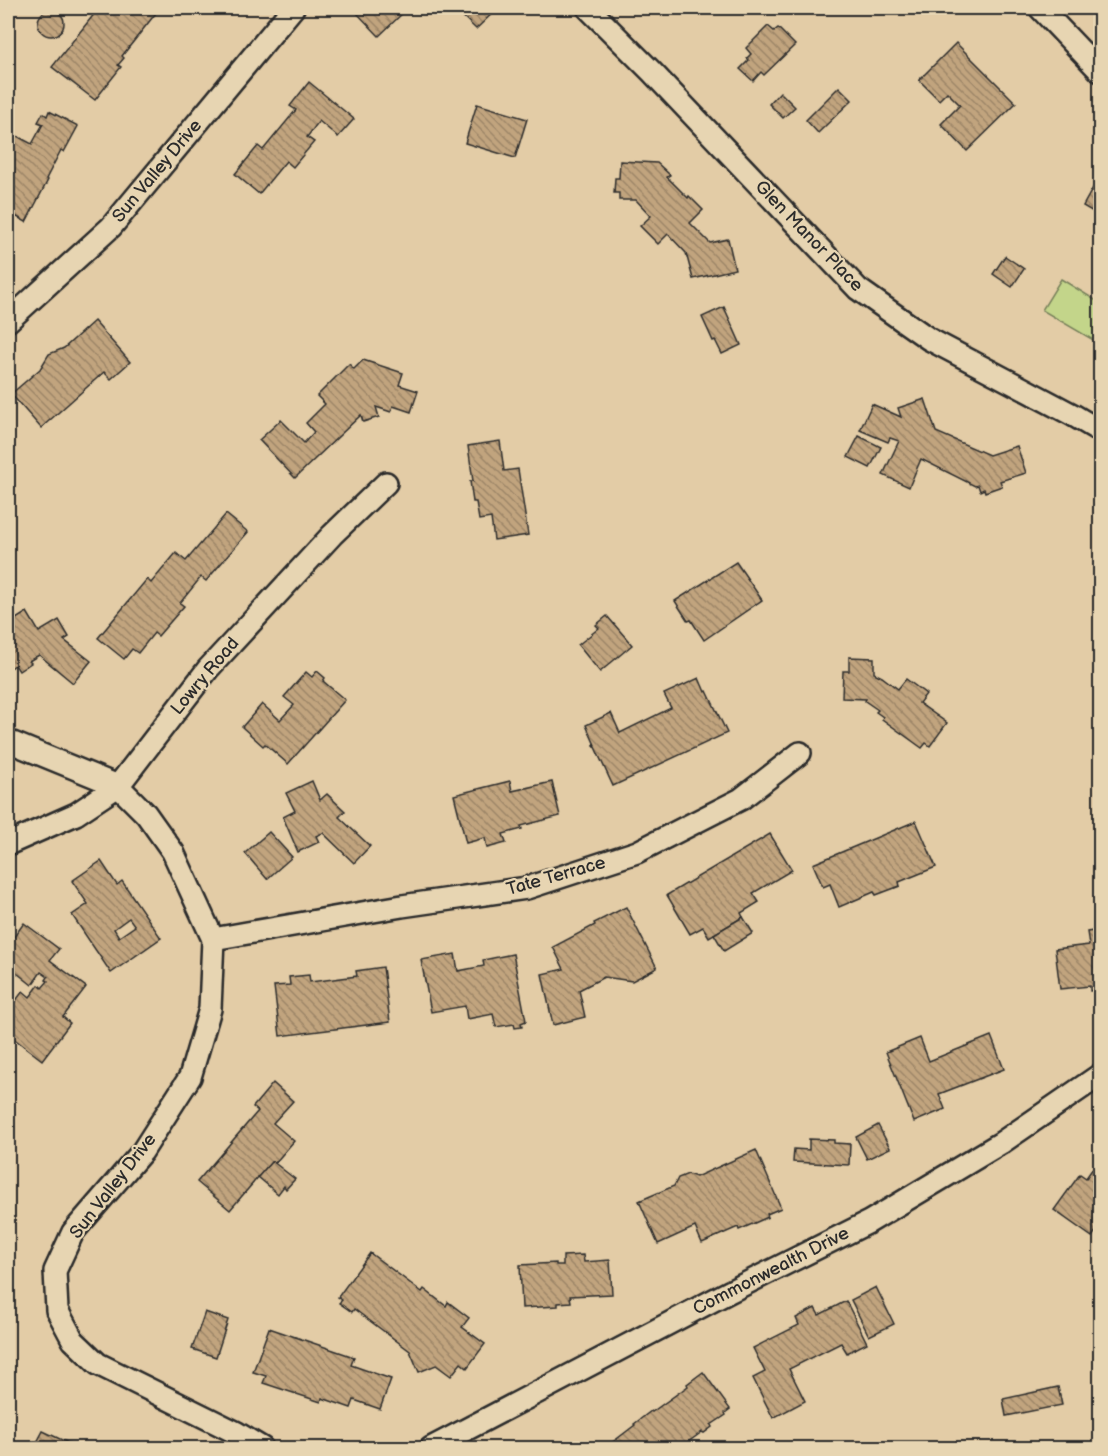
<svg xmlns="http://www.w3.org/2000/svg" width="1108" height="1456" font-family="'Balsamiq Sans',sans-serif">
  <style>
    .green { fill: #c3d58a; stroke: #77805a; stroke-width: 1.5 }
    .building { fill: url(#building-back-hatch); stroke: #2b2b2b; stroke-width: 1.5; fill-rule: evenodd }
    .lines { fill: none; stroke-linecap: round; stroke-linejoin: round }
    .minor-casing { stroke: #2b2b2b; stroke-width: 26 }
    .minor { stroke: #e7d5b2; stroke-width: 21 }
    .labels { text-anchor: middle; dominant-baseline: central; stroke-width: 4.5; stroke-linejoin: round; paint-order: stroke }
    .street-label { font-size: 18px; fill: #2b2b2b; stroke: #e7d5b2 }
  </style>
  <defs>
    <pattern id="building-back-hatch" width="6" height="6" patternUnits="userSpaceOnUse" patternTransform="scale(1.5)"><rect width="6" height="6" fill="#c1a47e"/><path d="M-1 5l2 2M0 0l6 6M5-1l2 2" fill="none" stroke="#9d8667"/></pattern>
  </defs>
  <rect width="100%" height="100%" fill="#e3cca6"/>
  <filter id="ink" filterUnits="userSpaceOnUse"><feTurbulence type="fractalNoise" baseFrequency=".0167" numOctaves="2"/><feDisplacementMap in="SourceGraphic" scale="12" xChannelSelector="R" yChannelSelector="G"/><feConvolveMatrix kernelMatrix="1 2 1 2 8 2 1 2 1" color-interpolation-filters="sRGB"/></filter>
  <g filter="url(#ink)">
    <!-- green -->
    <polygon class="green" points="1061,279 1100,303 1100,344 1042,310"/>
    <!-- building -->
    <g class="building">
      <polygon points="99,8 160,8 122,56 124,58 118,65 121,67 95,100 52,67"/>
      <polygon points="357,8 401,8 404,12 379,36 354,10"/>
      <polygon points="454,8 498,8 476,29"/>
      <circle cx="51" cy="23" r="13"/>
      <polygon points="768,26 774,31 778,28 795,45 764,75 761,72 753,81 740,69 749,60 747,58 751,54 746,48"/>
      <polygon points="956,43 1016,103 967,151 941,124 960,105 947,92 939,100 919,80"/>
      <polygon points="309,82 354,119 338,137 319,121 307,137 314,142 293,167 286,161 259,194 235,174 258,146 263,150 296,110 290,106"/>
      <polygon points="839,87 852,100 818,133 806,120"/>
      <polygon points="780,92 795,107 783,118 769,104"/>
      <polygon points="477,104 527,119 515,158 465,143"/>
      <polygon points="49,111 78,126 64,152 61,150 46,179 48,180 26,222 8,212 8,149 15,135 32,144 43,124 38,122 43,113 47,116"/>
      <polygon points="620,161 657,163 670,175 667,177 688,198 689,196 703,210 690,223 710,243 728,239 735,269 693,279 686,253 668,234 658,244 640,226 651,216 636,200 619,200 619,193 614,193 615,178 619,178"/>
      <polygon points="1100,175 1100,216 1083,206"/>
      <polygon points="1005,256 1024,269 1012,287 993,274"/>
      <polygon points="724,307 741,345 722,354 715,340 713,341 702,317"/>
      <polygon points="94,321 130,362 111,379 104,372 41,428 11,394 40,369 49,354 64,348"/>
      <polygon points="363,360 403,373 399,385 418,391 411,412 393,406 391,412 376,407 379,417 363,422 361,415 295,478 259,440 281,420 304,443 314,432 306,423 325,404 317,396 349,364 354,369"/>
      <polygon points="925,399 936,432 989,455 1017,446 1026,473 1000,481 1002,486 985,492 984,489 980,491 978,485 975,486 921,459 909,487 883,475 899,441 890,438 888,442 860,430 872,404 901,417 898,408"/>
      <polygon points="859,436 881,447 870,468 848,457"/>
      <polygon points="500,441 504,471 518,469 528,535 494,540 491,518 479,520 476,502 473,502 470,481 473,481 468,446"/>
      <polygon points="226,514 248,532 206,581 201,577 180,603 184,606 158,636 154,633 138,653 132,649 124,659 98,638 147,579 151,583 176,553 186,561"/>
      <polygon points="736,562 762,600 704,640 691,620 688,621 675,601"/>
      <polygon points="27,612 39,632 59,620 69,637 64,640 91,661 73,683 39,655 29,661 31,663 19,671 15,665 8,670 8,624"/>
      <polygon points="607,616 632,645 600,672 578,645 599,628 596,625"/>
      <polygon points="849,657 874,658 874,673 882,677 898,689 906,679 926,694 919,703 947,723 930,746 926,743 922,748 882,719 883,717 876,712 878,710 865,701 866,699 842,698 843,671 849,671"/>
      <polygon points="317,671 325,678 323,681 345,700 288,764 265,744 263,746 242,727 262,704 280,720 294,705 284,697 306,672 312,677"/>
      <polygon points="699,678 705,692 707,691 727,733 613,786 594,745 595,745 586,725 611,713 620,733 671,708 664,694"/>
      <polygon points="312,781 320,800 327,794 345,811 339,817 370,846 354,863 323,833 316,836 319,842 298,852 283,817 295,811 286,793"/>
      <polygon points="510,781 512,791 552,782 560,816 521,826 522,829 503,834 506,843 487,848 485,838 466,843 454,795"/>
      <polygon points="916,821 936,867 899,882 900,886 876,895 874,892 839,907 830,884 823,887 813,864"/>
      <polygon points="269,832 292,857 267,879 245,853"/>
      <polygon points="770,834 792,870 753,893 759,902 741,913 743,917 709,937 703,927 690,934 667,895"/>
      <path d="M101 861 117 885 122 881 161 938 111 973 72 915 88 904 72 881ZM129 918 135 926 119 937 114 929Z"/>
      <polygon points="626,907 657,968 632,981 604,977 579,990 585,1017 553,1025 542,974 564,969 553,947 595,925 594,923"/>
      <polygon points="743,917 753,933 724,951 714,934"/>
      <polygon points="24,923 59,949 50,960 86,987 63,1017 70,1023 42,1060 8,1034 8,1011 23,991 30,997 39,985 42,988 48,981 46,980 48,977 41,972 32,985 8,966 8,945"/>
      <polygon points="1100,930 1100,990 1090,991 1090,986 1060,989 1055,949 1089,945 1087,932"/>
      <polygon points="455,954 458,971 484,966 483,960 513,954 526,1021 521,1023 522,1027 515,1028 514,1024 496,1027 493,1014 467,1019 465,1006 431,1012 421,960"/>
      <polygon points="383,967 390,1022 280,1036 274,986 290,985 289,977 309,975 310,982 357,976 356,971"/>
      <polygon points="991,1036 1004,1069 939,1094 945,1109 914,1122 886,1052 920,1038 929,1061"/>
      <polygon points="273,1083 293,1101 273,1123 294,1141 275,1163 272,1161 230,1210 197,1182 258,1111 253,1107"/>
      <polygon points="878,1125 890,1148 867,1159 856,1137"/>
      <polygon points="809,1139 834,1140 834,1143 850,1144 849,1165 793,1162 794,1149 809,1150"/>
      <polygon points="756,1150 781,1208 767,1214 768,1217 739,1230 738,1227 702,1243 695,1227 658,1244 639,1201 674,1186 678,1178 688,1174 696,1177"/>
      <polygon points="1100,1158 1100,1225 1092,1237 1054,1210 1080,1174 1086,1178"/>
      <polygon points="272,1161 295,1179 286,1189 284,1186 278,1194 258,1177"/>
      <polygon points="370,1253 422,1292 424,1289 446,1306 448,1302 469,1318 462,1327 485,1344 467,1368 461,1363 451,1376 436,1365 419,1372 410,1351 354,1309 352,1312 339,1303 342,1300 338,1297"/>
      <polygon points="583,1255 584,1262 610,1260 612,1294 570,1296 571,1302 558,1303 558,1306 522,1308 520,1265 556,1263 556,1265 563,1265 563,1256"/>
      <polygon points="876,1287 894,1324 869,1336 851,1300"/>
      <polygon points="846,1301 867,1343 847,1353 841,1343 789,1369 805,1401 773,1418 753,1378 765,1372 753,1348 799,1325 796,1318 815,1308 819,1315"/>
      <polygon points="205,1312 228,1320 216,1357 192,1349"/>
      <polygon points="269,1328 354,1357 351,1365 391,1379 380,1409 354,1400 351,1408 322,1398 321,1402 263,1383 266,1376 253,1372"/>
      <polygon points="703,1372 730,1409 725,1413 726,1415 711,1425 712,1427 704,1433 702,1432 681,1447 680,1446 677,1448 605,1448 635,1425 634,1424 651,1411 652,1412 688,1386 687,1384"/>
      <polygon points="1058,1387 1062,1405 1006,1416 1003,1399"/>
      <polygon points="43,1431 77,1447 76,1448 34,1448"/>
    </g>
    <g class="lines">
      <!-- minor casing -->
      <g class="minor-casing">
        <g id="minor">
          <polyline points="588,8 651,71 858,289 929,339 1073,415 1100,431"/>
          <polyline points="1040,8 1100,71"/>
          <polyline points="8,321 111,227 293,8"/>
          <polyline points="8,741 118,786 146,814 173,852 213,939 210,1009 190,1077 142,1152 73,1232 55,1271 57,1310 73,1340 98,1364 237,1433 262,1448"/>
          <polyline points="8,844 76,814 118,786 208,669 332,535 386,483"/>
          <polyline points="213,939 402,906 527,888 637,852 741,799 800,753"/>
          <polyline points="431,1448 729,1292 869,1222 1001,1143 1100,1075"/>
        </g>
      </g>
      <!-- minor -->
      <use href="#minor" class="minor"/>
    </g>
  </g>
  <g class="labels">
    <!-- street labels -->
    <g class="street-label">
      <text transform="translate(157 171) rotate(-50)">Sun Valley Drive</text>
      <text transform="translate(809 236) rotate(46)">Glen Manor Place</text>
      <text transform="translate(205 676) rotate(-50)">Lowry Road</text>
      <text transform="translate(556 876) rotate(-16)">Tate Terrace</text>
      <text transform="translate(113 1186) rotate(-52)">Sun Valley Drive</text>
      <text transform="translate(771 1271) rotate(-27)">Commonwealth Drive</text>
    </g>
  </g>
  <!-- margin -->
  <rect width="1108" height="1456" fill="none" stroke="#e7d5b2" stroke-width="30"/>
  <rect x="15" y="15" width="1078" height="1426" fill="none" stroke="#2b2b2b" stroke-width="2" filter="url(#ink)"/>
</svg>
